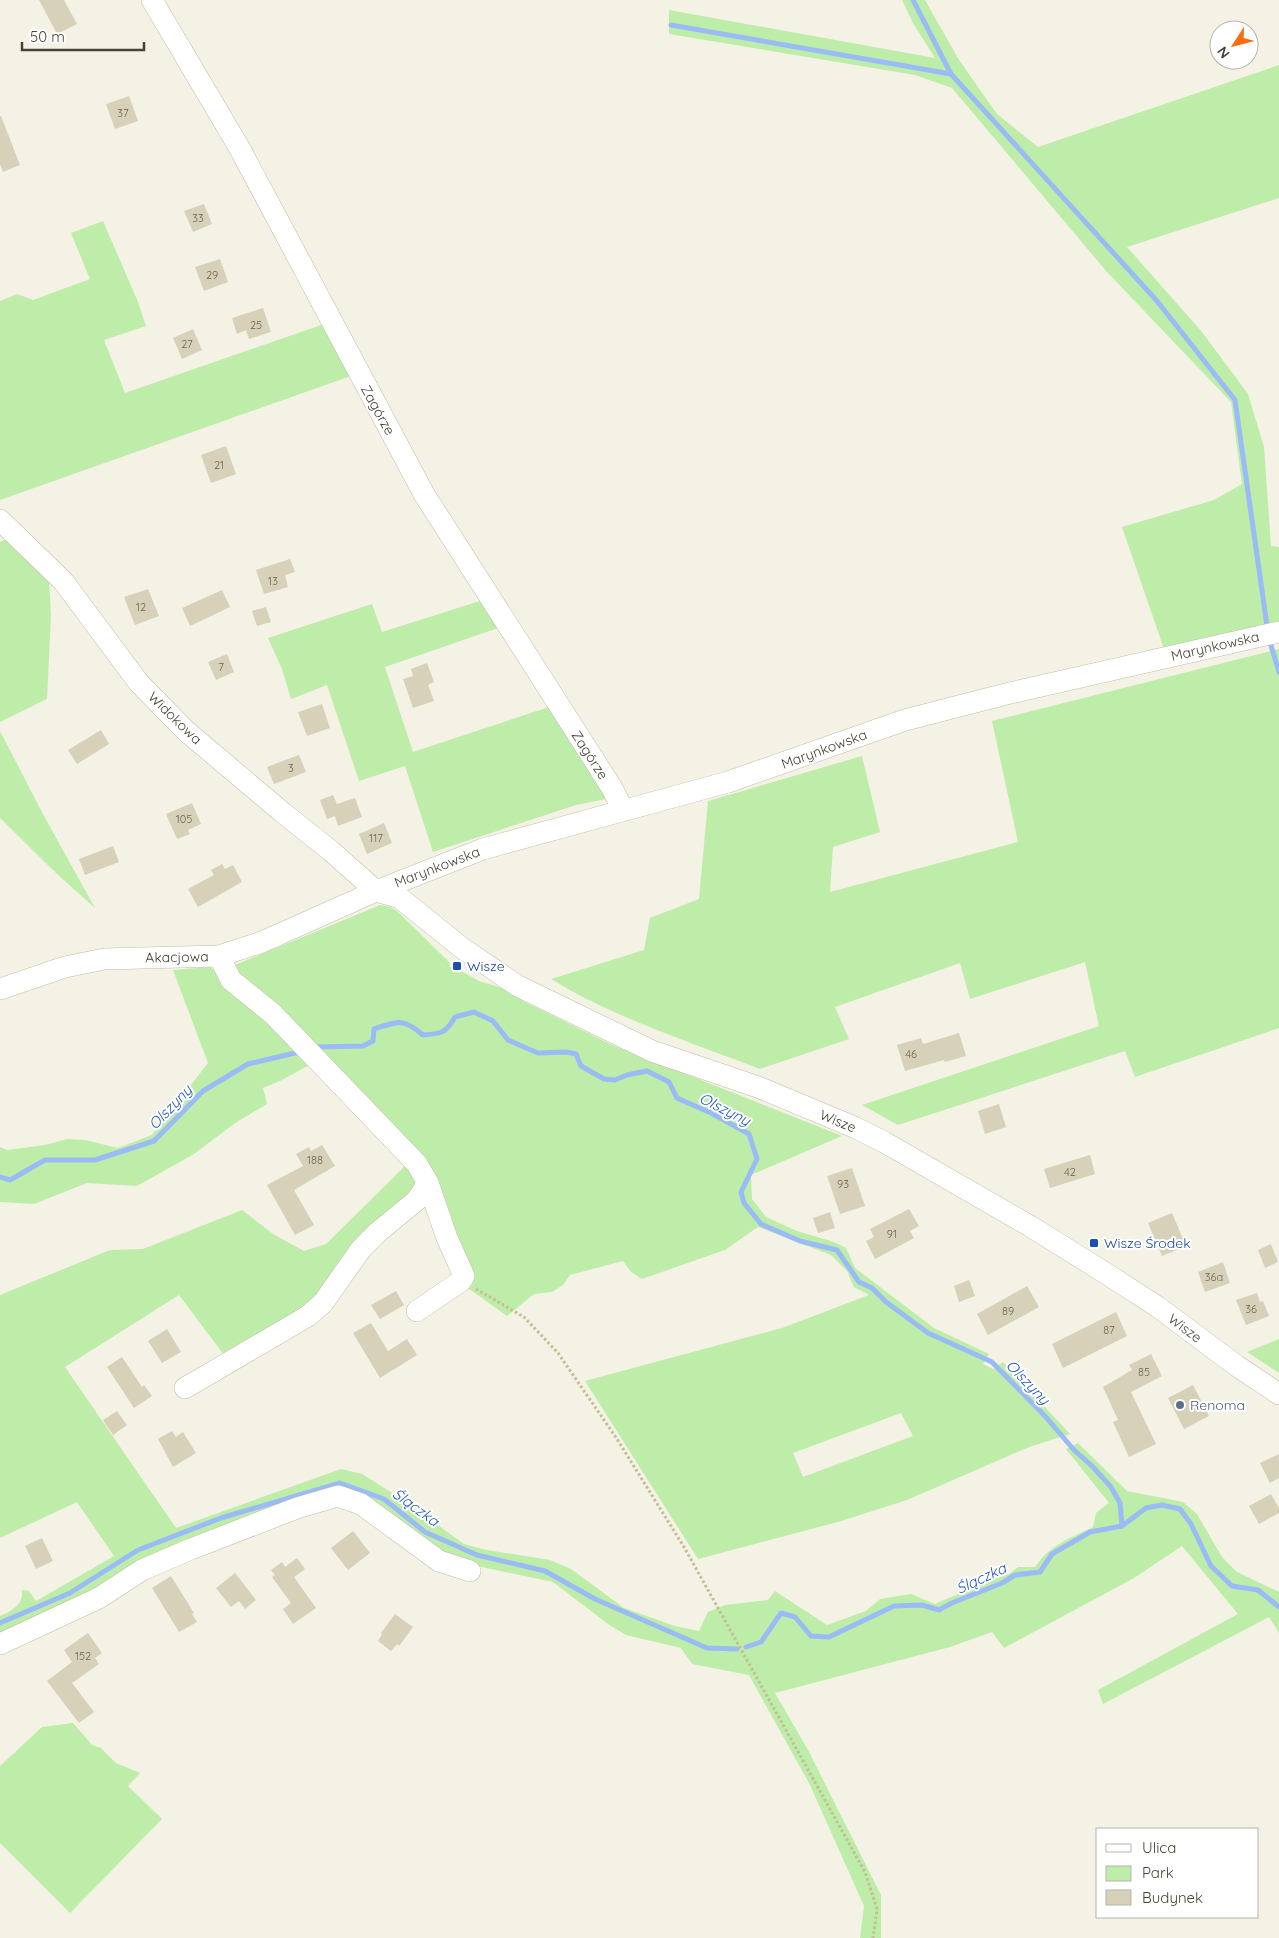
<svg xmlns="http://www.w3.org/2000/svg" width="1279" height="1938" font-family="Quicksand,sans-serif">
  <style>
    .green { fill: #beeca9; fill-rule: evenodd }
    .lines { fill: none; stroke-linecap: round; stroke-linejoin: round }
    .stream { stroke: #9abbf6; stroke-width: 5 }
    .building { fill: #d6d1b8 }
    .minor-casing { stroke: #c0bda6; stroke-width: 22 }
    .path { stroke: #c3bd96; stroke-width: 3; stroke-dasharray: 2.5 2.5; stroke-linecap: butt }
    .minor { stroke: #fff; stroke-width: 21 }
    .transit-dot { fill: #1a4fb4; stroke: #fff; stroke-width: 2 }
    .service-dot { fill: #5c6f8a; stroke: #fff; stroke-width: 2 }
    .labels { text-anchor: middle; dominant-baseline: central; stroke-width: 4; stroke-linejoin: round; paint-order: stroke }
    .number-label { font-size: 11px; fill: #6a6654 }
    .street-label { font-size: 14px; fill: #464333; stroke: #fff }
    .transit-label { font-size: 14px; fill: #164399; stroke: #fff; text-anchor: start }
    .service-label { font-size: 14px; fill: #4e5e75; stroke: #fff; text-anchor: start }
    .water-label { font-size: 15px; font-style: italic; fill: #2458bb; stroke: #fff }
  </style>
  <rect width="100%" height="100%" fill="#f4f2e4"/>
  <!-- green -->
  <g class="green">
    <polygon points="902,0 925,0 959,60 997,114 1038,147 1279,65 1279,198 1127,247 1202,332 1248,394 1264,447 1271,546 1279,547 1279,622 1164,649 1122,527 1214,500 1242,484 1231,402 1107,272 952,88 915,75 669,34 669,10 935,58 913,23"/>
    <polygon points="103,221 138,302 146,326 104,340 125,393 327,323 351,376 0,500 0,301 17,294 33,300 90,279 71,233"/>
    <polygon points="8,538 49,581 51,615 47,699 0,722 0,542"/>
    <polygon points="483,600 501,627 385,667 413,752 549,707 595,776 606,799 576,805 433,852 405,766 359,781 327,685 291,699 282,669 268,638 372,604 382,632"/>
    <path d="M1279 649V1028L1135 1077 1125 1051 898 1125 862 1105 1099 1026 1085 962 970 999 960 963 835 1007 849 1039 760 1069C693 1043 612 1017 551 979L644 950 650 918 699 899 708 801 862 756 880 832 833 847 830 892 1018 842 992 721Z"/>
    <polygon points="0,731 44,816 95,908 56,873 0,818"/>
    <path d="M380 905 390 907 397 911 450 963 449 966 459 973 461 971 479 981 502 988 525 1002 610 1044 842 1136 751 1175 752 1199 766 1217 797 1231 834 1242 846 1248 855 1268 934 1328 989 1354 983 1364 993 1369 1003 1362 1070 1434 1029 1447 907 1500 838 1522 698 1559 585 1381 782 1328 869 1295 854 1287 847 1271 831 1255 758 1227 725 1250 642 1279 631 1272 623 1261 570 1275 563 1285 552 1292 534 1294 507 1316 465 1286 439 1205 233 970 235 965ZM901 1413 913 1436 803 1477 793 1453Z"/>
    <polygon points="210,967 266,1016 311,1064 282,1080 263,1088 267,1104 235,1123 194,1154 137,1186 87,1183 34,1204 0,1202 0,1147 7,1150 45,1145 67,1139 85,1140 118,1148 152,1135 208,1063 173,970"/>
    <path d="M409 1162 421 1183 322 1299 227 1359 179 1295 65 1367 176 1528 341 1469 362 1474 397 1496 464 1544 487 1550 550 1560 571 1569 624 1608 675 1626 699 1631 708 1612 725 1605 768 1600 775 1591 827 1625 866 1611 880 1599 911 1594 935 1604 993 1579 1009 1574 1018 1567H1035C1051 1544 1069 1539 1093 1527L1096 1513 1109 1503 1066 1449 1078 1443 1127 1491 1183 1502 1197 1514 1222 1557 1237 1572 1279 1592V1633L1269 1617 1103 1704 1098 1690 1238 1614 1182 1546 1134 1578 1004 1648 992 1632 950 1647 775 1693 808 1750 881 1895V1938H860L864 1906 810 1785 749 1675 692 1664 681 1648 626 1635 608 1624 553 1582 482 1567 444 1557 346 1490 0 1640V1616C12 1611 24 1604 22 1590L29 1591 36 1601 114 1556 77 1502 0 1538V1295L110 1250 143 1249 242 1210 273 1234 304 1251 326 1244Z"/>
    <polygon points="1279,1339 1279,1373 1247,1352"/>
    <polygon points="73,1723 92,1745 101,1748 116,1763 140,1773 128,1786 162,1819 70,1913 0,1843 0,1766 42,1727"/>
  </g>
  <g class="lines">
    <!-- stream -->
    <g class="stream">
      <polyline points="913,0 951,74"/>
      <polyline points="671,25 951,74 1157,301 1235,400 1267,626"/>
      <polyline points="1270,642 1279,672"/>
      <path d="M315 1047 363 1046 373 1041 374 1029C399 1021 403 1018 423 1035 441 1034 446 1033 455 1017L474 1012 493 1021 508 1040 538 1053 566 1052 576 1054 581 1066 604 1079 615 1080 627 1075 647 1071 669 1082 677 1098 711 1113 749 1134 757 1159 741 1192 744 1203 761 1224 800 1241 837 1250 859 1282 872 1288 886 1302 928 1333 992 1362 1045 1416 1074 1450 1092 1466 1111 1487 1120 1503 1122 1526"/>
      <polyline points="0,1177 10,1180 45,1160 95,1160 154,1141 203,1091 248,1064 299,1052"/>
      <polyline points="0,1623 70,1593 138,1550 221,1518 340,1483 384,1499 425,1532 477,1555 545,1571 595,1599 707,1648 737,1649"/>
      <polyline points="746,1647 761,1642 781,1613 795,1617 811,1636 829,1637 894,1606 922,1605 939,1610 952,1603 1002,1583 1015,1575 1040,1572 1052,1554 1090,1532 1122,1526 1146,1508 1162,1505 1180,1509 1191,1524 1211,1566 1232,1586 1258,1590 1279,1607"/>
    </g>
  </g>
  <!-- building -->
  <g class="building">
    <polygon points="39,0 64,0 77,24 57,34"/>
    <polygon points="129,96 138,121 115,129 106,104"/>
    <polygon points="0,116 1,116 20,165 3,172 0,164"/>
    <polygon points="204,204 212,224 193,232 184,211"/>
    <polygon points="220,259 228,282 204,291 195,267"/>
    <polygon points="263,308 271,332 249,339 246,330 237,334 232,318"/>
    <polygon points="193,329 202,350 182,359 173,338"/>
    <polygon points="226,446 236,474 211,483 201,455"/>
    <polygon points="290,559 295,572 285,575 288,587 264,594 256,570"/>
    <polygon points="148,589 159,616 135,625 124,597"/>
    <polygon points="222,590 230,607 190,626 182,608"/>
    <polygon points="266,607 271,622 257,626 252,611"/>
    <polygon points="227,654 234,672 216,680 208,662"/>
    <polygon points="427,663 434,682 428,685 434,701 413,708 403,679 413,676 411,669"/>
    <polygon points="322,704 330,728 307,736 298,712"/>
    <polygon points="101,730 109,744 77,764 68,750"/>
    <polygon points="299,755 306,772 274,784 267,767"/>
    <polygon points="333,795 337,804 355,798 362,817 338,826 335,816 327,819 320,800"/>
    <polygon points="192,803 201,824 188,830 190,834 177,839 166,814"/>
    <polygon points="384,823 392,843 367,854 359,834"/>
    <polygon points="113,846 119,862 85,875 79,859"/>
    <polygon points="222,864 225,869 233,865 242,882 198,907 188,889 214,875 211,870"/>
    <polygon points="959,1033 966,1056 945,1062 944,1060 905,1071 897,1045 921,1038 923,1044"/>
    <polygon points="999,1104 1006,1127 985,1134 978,1111"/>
    <polygon points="322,1145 335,1166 294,1190 314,1225 295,1235 267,1185 303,1166 296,1154 309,1147 311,1151"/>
    <polygon points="1090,1155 1095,1174 1050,1188 1044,1169"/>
    <polygon points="852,1168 865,1206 840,1214 827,1176"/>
    <polygon points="909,1209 919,1226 910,1231 914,1238 875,1259 866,1241 874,1237 870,1229"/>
    <polygon points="830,1212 835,1228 818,1233 813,1218"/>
    <polygon points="1172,1213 1186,1246 1162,1256 1148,1223"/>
    <polygon points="1271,1244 1278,1262 1265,1268 1258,1250"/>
    <polygon points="1223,1262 1230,1283 1205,1292 1198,1272"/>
    <polygon points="969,1280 975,1296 959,1302 954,1286"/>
    <polygon points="1027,1286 1039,1307 988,1335 977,1314"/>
    <polygon points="396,1291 404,1305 380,1319 371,1305"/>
    <polygon points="1257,1293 1260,1302 1263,1301 1269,1316 1246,1325 1236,1300"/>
    <polygon points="1116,1312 1127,1336 1063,1368 1052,1344"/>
    <polygon points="371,1323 388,1351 407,1339 417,1355 380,1378 353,1333"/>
    <polygon points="167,1329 181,1352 162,1363 148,1341"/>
    <polygon points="1151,1354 1162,1376 1131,1392 1156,1444 1129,1457 1113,1422 1118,1420 1103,1387 1132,1370 1129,1365"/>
    <polygon points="122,1357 142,1387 144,1385 152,1396 134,1408 107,1367"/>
    <polygon points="1193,1385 1209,1416 1184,1429 1168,1398"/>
    <polygon points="117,1411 127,1425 113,1435 103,1420"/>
    <polygon points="172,1431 176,1437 183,1432 196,1453 173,1467 158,1439"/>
    <polygon points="1279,1454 1279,1478 1270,1483 1260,1463"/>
    <polygon points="1271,1494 1279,1508 1279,1513 1259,1524 1249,1506"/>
    <polygon points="353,1531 370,1553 348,1570 331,1548"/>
    <polygon points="42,1538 53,1561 36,1569 25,1546"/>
    <polygon points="297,1558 305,1569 294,1577 316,1608 293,1624 283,1609 291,1603 272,1577 275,1575 271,1570 282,1562 285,1567"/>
    <polygon points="235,1573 256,1600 245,1609 239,1601 231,1607 216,1588"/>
    <polygon points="171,1576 194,1613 192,1614 197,1622 179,1632 152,1588"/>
    <polygon points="395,1614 413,1627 399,1646 397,1644 391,1651 378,1641 382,1634 381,1633"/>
    <polygon points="88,1633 102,1653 95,1658 99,1664 72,1683 94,1712 79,1723 47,1681 72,1662 64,1650"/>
  </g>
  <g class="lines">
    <!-- minor casing -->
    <g class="minor-casing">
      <g id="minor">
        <polyline points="152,0 240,149 424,494 612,788 623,810"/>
        <polyline points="0,520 63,581 139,683 186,731 282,812 331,851 376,891 400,898 462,948 518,986 652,1051 758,1087 854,1127 884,1142 1030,1226 1110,1276 1158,1307 1237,1366 1279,1394"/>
        <polyline points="219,956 231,980 273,1014 417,1164 428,1183 447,1238 464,1276 461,1281 417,1311"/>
        <polyline points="0,989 65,967 104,959 219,956 262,942 376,891 483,849 728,782 905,720 1010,693 1279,632"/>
        <polyline points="185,1388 308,1316 323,1303 361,1249 378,1232 417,1200 428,1183"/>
        <polyline points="0,1644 99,1598 142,1570 191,1549 297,1508 338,1496 361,1504 439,1561 470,1571"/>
      </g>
    </g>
    <!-- path -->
    <polyline class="path" points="476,1289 524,1317 558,1353 617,1439 684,1547 865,1872 877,1909 873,1938"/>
    <!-- minor -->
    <use href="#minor" class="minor"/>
  </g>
  <!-- markers -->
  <g class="transit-dot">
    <rect x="452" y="961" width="10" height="10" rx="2.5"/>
    <rect x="1089" y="1238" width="10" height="10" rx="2.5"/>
  </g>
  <circle class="service-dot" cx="1180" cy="1405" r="5"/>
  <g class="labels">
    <!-- number labels -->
    <g class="number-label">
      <text x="123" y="113">37</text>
      <text x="198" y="218">33</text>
      <text x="212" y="275">29</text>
      <text x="256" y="325">25</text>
      <text x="187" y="344">27</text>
      <text x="219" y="465">21</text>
      <text x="273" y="581">13</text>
      <text x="141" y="607">12</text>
      <text x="221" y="667">7</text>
      <text x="291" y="768">3</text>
      <text x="184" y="819">105</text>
      <text x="376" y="838">117</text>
      <text x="911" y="1054">46</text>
      <text x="315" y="1160">188</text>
      <text x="1070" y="1172">42</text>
      <text x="843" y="1184">93</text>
      <text x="892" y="1234">91</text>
      <text x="1214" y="1277">36a</text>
      <text x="1251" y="1309">36</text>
      <text x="1008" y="1311">89</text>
      <text x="1109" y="1330">87</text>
      <text x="1144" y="1372">85</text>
      <text x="83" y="1656">152</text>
    </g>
    <!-- street labels -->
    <g class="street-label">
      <text transform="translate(378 410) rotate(61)">Zagórze</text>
      <text transform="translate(1215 646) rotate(-13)">Marynkowska</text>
      <text transform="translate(175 718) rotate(44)">Widokowa</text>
      <text transform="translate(824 749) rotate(-20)">Marynkowska</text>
      <text transform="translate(590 755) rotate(57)">Zagórze</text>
      <text transform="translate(437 867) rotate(-21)">Marynkowska</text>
      <text transform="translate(177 957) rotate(-1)">Akacjowa</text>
      <text transform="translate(838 1121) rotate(22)">Wisze</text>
      <text transform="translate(1185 1328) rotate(37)">Wisze</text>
    </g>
    <!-- transit labels -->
    <g class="transit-label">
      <text x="467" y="966">Wisze</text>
      <text x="1104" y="1243">Wisze Środek</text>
    </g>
    <!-- service labels -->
    <g class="service-label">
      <text x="1190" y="1405">Renoma</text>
    </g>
    <!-- water labels -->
    <g class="water-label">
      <text transform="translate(170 1107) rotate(-46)">Olszyny</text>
      <text transform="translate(725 1109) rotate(27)">Olszyny</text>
      <text transform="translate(1028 1382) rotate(46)">Olszyny</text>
      <text transform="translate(416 1507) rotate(36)">Ślączka</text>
      <text transform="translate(981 1578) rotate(-25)">Ślączka</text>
    </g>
  </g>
  <!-- legend -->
  <rect x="1096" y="1828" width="162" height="90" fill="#ffffff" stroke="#b5b4ad"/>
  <rect x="1106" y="1844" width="25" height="8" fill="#ffffff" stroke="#b5b4ad"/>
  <text x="1142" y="1853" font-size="15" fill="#464333">Ulica</text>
  <rect x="1106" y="1866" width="25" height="15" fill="#beeca9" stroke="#b5b4ad"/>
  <text x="1142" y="1878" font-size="15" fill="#464333">Park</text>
  <rect x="1106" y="1890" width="25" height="15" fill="#d6d1b8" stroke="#b5b4ad"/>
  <text x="1142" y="1903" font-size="15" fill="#464333">Budynek</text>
  <!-- north arrow -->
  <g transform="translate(1234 45) rotate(234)"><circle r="24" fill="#ffffff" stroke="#b5b4ad"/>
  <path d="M0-4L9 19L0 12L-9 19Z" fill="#ff6b0f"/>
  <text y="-8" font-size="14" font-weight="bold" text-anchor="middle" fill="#464333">N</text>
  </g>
  <!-- scale -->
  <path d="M22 42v8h122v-8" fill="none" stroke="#464333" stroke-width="2.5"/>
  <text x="30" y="42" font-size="15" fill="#464333" stroke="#ffffff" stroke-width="4" paint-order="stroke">50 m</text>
</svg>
